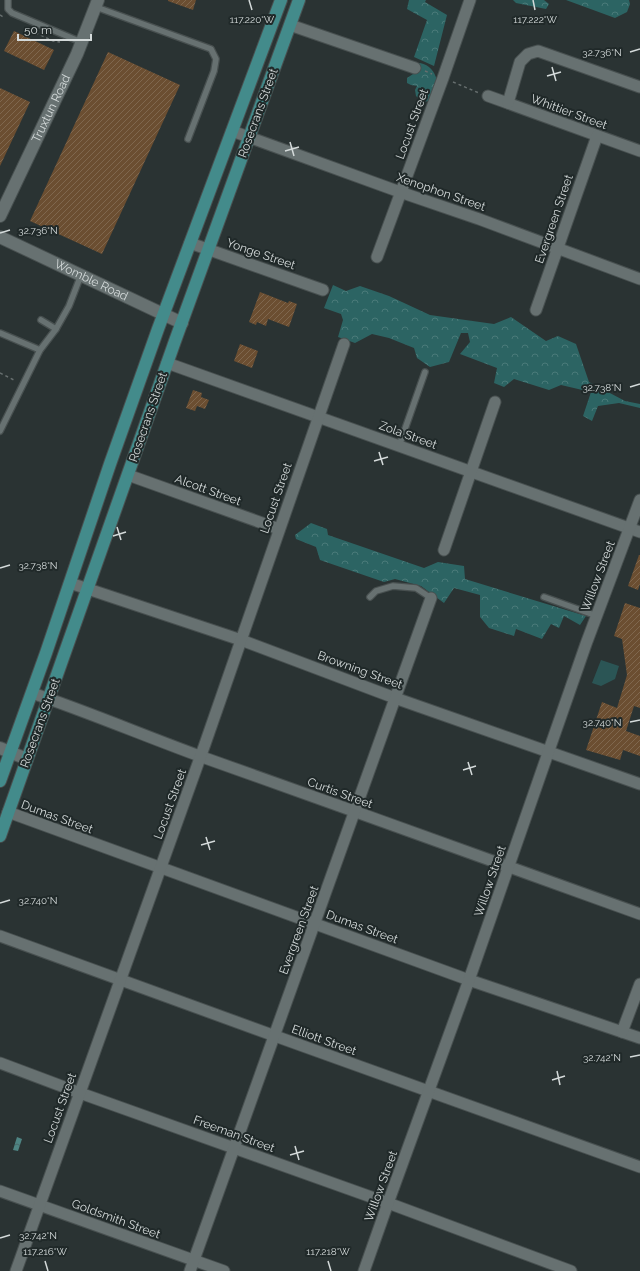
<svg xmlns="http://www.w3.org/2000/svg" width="640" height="1271" font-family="Raleway,sans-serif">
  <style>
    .green { fill: #2b5555 }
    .forest { fill: url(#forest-crowns) }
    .water { fill: url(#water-ripples) }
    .building { fill: url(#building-hatch) }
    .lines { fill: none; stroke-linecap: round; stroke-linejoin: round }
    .service-casing { stroke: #485050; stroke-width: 8 }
    .minor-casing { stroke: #485050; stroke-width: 13 }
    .tertiary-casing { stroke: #485050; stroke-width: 14 }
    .primary-casing { stroke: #485050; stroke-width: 14 }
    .path { stroke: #676f6f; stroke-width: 1.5; stroke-dasharray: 3 3; stroke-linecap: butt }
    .service { stroke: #677171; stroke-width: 5.5 }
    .minor { stroke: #677171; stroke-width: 11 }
    .tertiary { stroke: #677171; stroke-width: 12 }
    .primary { stroke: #438b8b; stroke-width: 12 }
    .ticks { fill: none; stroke: #d4dada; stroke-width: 1.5 }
    .labels { text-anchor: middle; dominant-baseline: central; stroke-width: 4; stroke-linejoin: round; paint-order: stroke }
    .street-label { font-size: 12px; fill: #d4dada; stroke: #202929 }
    .ticks-label { font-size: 10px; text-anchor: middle; fill: #d4dada; stroke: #202929; stroke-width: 4; stroke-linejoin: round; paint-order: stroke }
  </style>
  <defs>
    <pattern id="forest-crowns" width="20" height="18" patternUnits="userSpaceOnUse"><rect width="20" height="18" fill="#2c6463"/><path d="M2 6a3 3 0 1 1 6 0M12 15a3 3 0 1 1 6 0" fill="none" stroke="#4a7a79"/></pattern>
    <pattern id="water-ripples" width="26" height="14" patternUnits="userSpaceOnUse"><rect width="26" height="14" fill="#4e8483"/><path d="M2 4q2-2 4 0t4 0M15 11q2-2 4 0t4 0" fill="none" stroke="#486969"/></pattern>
    <pattern id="building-hatch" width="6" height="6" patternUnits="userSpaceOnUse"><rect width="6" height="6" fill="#6b4e31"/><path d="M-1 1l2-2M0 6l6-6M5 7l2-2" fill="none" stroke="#7f674e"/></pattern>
  </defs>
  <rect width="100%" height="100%" fill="#2a3333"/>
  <!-- green -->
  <polygon class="green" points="601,660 619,666 615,679 601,686 592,683"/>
  <!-- forest -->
  <g class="forest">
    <polygon points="409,0 426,0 425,2 447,15 434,66 414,57 427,20 407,9"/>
    <polygon points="513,0 544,0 549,4 546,9 516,3"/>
    <polygon points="566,0 629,0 630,4 627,12 615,18"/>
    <path d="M420 63C430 65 434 71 437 80L429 101 423 102 416 96 415 90 417 86 411 85 407 83V78L416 72 417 64Z"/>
    <polygon points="333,285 346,291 360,286 389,296 430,315 494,324 511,317 546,341 558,336 576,344 589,382 625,401 640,404 640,408 619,403 598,406 592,421 583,416 591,392 561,385 549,390 514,379 504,387 494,383 497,368 460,354 470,342 468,333 461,333 449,362 430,367 417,358 414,348 389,338 372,334 355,343 338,337 343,320 341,314 324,308"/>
    <polygon points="311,523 327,529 328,535 424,568 438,562 464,566 465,579 586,616 580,625 564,616 559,628 551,624 542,639 516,629 514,636 489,628 480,617 480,595 454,588 444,603 421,586 395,579 384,582 320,560 316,547 296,539 295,535"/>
  </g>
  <!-- water -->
  <polygon class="water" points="17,1137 22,1139 18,1151 13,1150"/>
  <!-- building -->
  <g class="building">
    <polygon points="168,0 196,0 193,10 168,1"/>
    <polygon points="14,31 54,50 44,70 4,51"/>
    <polygon points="108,52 180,85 102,254 30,221"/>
    <polygon points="0,88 30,102 0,166"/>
    <polygon points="260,292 288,303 289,301 297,304 289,327 268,319 266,326 257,322 256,325 249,322"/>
    <polygon points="240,344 258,351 252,368 234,361"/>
    <polygon points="193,390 202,393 201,397 209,400 205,409 197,406 195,411 186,408"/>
    <polygon points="639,555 640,555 640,584 638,590 628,586"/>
    <polygon points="625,603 640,608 640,708 634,706 626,731 640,736 640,756 623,750 620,760 586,750 602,702 617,708 627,675 622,639 614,636"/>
  </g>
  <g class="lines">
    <!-- service casing -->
    <g class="service-casing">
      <g id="service">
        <polyline points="8,0 8,9 12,13 81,42"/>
        <polyline points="96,7 211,49 216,59 214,71 188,139"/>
        <polyline points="56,329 69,306 81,275"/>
        <polyline points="0,333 40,350"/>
        <polyline points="0,431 40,350 56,329 41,320"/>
        <polyline points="399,446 425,372"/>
        <polyline points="370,597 376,591 393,586 416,588 431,598"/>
        <polyline points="544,597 597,616"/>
      </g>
    </g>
    <!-- minor casing -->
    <g class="minor-casing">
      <g id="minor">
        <polyline points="290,25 415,68"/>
        <polyline points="488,96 640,151"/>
        <polyline points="508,103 520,62 528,54 538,51 640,87"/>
        <polyline points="232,131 400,192 479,219 640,279"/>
        <polyline points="190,243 323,290"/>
        <polyline points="377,257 443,78 470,0"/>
        <polyline points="536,310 597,136"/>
        <polyline points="167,363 640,532"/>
        <polyline points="128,475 279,529"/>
        <polyline points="444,550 495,402"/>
        <polyline points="70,583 241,640 395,698 640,784"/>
        <path d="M32 693C91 713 147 737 205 758 350 810 496 861 640 914"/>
        <polyline points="8,812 469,980 640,1038"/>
        <polyline points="0,936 275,1036 640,1167"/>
        <polyline points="622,1032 640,984"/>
        <polyline points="0,1063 80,1093 388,1203 571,1271"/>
        <polyline points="0,1191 224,1271"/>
        <polyline points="16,1271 205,744 344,344"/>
        <polyline points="190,1271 431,598"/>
        <polyline points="364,1271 388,1203 469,980 586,644 640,500"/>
      </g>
    </g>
    <!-- tertiary casing -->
    <g class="tertiary-casing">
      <g id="tertiary">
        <path id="s1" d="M0 216 77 54 98 0"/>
        <path id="s2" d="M0 237 182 323"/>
        <polyline points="0,748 27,759"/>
      </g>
    </g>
    <!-- primary casing -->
    <g class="primary-casing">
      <g id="primary">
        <polyline points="0,781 46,653 110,464 158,329 281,0"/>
        <polyline points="0,836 175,341 299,0"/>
      </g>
    </g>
    <!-- path -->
    <g class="path">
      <polyline points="0,15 5,18"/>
      <polyline points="30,30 53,41 60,42"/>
      <polyline points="425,71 432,74"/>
      <polyline points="453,82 479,93"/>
      <polyline points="0,373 14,380"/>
    </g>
    <!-- service -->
    <use href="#service" class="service"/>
    <!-- minor -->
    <use href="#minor" class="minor"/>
    <!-- tertiary -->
    <use href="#tertiary" class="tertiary"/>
    <!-- primary -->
    <use href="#primary" class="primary"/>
  </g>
  <!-- ticks -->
  <path class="ticks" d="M249 0 252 10M533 0 535 10M630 52 640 49M552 67 556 81M547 76 561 72M290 142 294 156M285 151 299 147M0 233 10 230M630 387 640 384M379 452 383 465M374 461 388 457M117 527 121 540M113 536 126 532M0 568 10 565M630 722 640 720M468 762 472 775M463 770 476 766M206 837 210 850M201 845 215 841M0 903 10 900M630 1057 640 1055M557 1071 560 1085M552 1080 565 1076M295 1146 299 1160M290 1155 304 1151M0 1238 10 1235M45 1261 48 1271M328 1261 331 1271"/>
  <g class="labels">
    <!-- street labels -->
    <g class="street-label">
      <text stroke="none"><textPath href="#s1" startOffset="119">Truxtun Road</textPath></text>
      <text transform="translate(569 112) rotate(20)">Whittier Street</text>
      <text transform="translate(258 113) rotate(-70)">Rosecrans Street</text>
      <text transform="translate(412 124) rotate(-70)">Locust Street</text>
      <text transform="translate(441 192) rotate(19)">Xenophon Street</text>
      <text transform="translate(554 219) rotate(-71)">Evergreen Street</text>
      <text transform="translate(261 254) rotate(19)">Yonge Street</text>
      <text stroke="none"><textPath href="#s2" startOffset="101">Womble Road</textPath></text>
      <text transform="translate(148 417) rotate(-71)">Rosecrans Street</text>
      <text transform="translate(408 435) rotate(20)">Zola Street</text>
      <text transform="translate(208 490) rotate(20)">Alcott Street</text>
      <text transform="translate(276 498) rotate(-71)">Locust Street</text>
      <text transform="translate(598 576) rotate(-69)">Willow Street</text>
      <text transform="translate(360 670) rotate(20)">Browning Street</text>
      <text transform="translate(40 723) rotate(-70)">Rosecrans Street</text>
      <text transform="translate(340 793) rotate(20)">Curtis Street</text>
      <text transform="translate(170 804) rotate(-70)">Locust Street</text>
      <text transform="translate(57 817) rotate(20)">Dumas Street</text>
      <text transform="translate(490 881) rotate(-71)">Willow Street</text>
      <text transform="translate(362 927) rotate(20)">Dumas Street</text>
      <text transform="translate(299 930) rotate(-70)">Evergreen Street</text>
      <text transform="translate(324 1040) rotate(20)">Elliott Street</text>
      <text transform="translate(60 1108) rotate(-70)">Locust Street</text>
      <text transform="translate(234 1134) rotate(20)">Freeman Street</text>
      <text transform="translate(381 1186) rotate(-70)">Willow Street</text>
      <text transform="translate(116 1219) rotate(20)">Goldsmith Street</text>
    </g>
  </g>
  <g class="ticks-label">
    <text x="252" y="23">117.220°W</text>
    <text x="535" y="23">117.222°W</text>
    <text x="602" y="56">32.736°N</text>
    <text x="38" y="234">32.736°N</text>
    <text x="602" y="391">32.738°N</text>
    <text x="38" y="569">32.738°N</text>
    <text x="602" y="726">32.740°N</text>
    <text x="38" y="904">32.740°N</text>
    <text x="602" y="1061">32.742°N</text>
    <text x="38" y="1239">32.742°N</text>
    <text x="45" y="1255">117.216°W</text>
    <text x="328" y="1255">117.218°W</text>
  </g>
  <!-- scale -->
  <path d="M18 34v6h73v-6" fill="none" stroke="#d4dada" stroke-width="2"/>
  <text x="24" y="34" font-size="12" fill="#d4dada" stroke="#202929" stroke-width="3" paint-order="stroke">50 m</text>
</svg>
